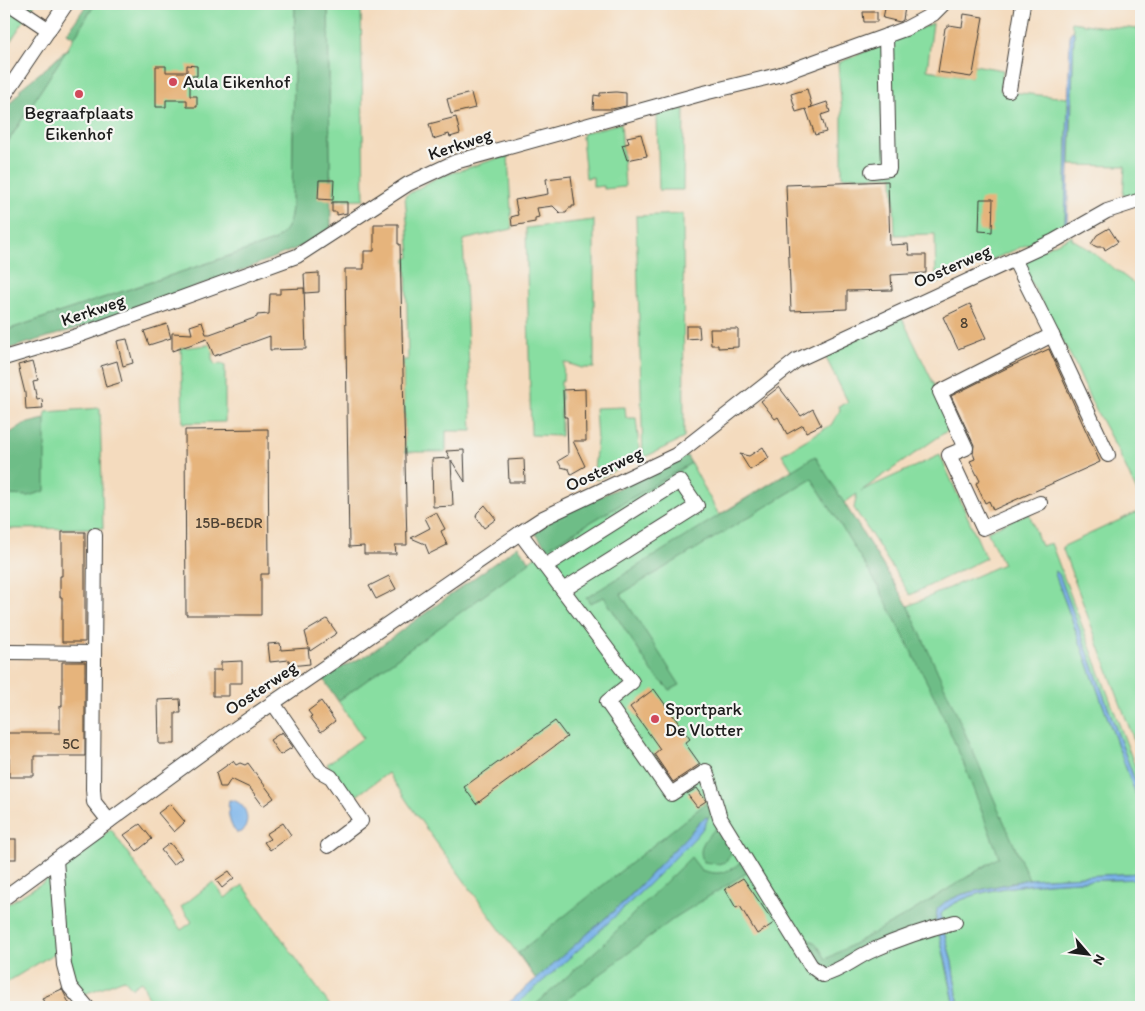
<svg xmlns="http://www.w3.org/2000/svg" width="1145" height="1011" font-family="Itim,sans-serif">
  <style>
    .green { fill: #88dea1; stroke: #527d5e }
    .forest { fill: #6ebd87; stroke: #456c52 }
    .water { fill: #79b2e9; stroke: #4a6782 }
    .building { fill: #e6b47c }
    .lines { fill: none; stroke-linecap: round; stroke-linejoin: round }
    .minor-casing { stroke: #3c3934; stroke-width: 16 }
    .minor { stroke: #fff; stroke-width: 14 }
    .poi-dot { fill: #d1495b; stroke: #f6f6f2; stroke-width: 2 }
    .labels { text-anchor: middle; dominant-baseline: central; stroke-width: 4.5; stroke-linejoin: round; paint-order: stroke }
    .number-label { font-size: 15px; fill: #4e4234 }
    .poi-label { font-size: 18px; fill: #1c1c1c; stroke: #f6f6f2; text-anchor: start }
    .street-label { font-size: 18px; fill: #1c1c1c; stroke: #f6f6f2 }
  </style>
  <rect width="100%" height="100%" fill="#f6f6f2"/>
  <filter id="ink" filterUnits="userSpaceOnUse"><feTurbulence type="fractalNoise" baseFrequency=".02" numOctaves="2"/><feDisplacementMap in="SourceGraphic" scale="10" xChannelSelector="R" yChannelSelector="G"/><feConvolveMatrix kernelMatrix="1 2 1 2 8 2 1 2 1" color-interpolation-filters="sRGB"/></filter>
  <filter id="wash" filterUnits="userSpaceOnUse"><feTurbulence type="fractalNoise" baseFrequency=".0096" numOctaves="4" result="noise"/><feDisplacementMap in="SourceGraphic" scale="20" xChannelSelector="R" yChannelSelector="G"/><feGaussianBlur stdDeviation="1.12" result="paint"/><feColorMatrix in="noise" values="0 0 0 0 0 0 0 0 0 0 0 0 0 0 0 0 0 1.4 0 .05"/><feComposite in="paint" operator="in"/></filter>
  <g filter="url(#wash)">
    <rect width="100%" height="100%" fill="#f4dbbe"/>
    <!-- green -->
    <g class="green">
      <polygon points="4,4 35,4 4,51"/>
      <path d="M95 4H295L292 207C290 225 288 229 274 241L4 331V148Z"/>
      <polygon points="328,4 361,4 364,199 333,200 334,180 330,174"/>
      <polygon points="1071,22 1098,26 1141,29 1141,194 1123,196 1125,166 1070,165 1074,32"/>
      <polygon points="933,23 927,70 971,77 974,65 1003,70 1000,91 1068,98 1065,224 1054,233 936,284 935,234 895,235 893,176 842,177 842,113 838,63"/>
      <polygon points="684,108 683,190 659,190 657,115"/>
      <polygon points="621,123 625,187 604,189 604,186 595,187 593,186 593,177 586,178 582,137 583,133"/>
      <polygon points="508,155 512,229 463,240 472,431 446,431 446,452 405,452 403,360 408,360 406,259 410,257 405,196 436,178"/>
      <polygon points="683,214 684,438 643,458 636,216"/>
      <polygon points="594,220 594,368 582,368 564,362 563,381 561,381 561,436 531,435 526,228"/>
      <polygon points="1072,236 1072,239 1087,248 1141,289 1141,501 1118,451 1091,401 1075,364 1019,260"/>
      <polygon points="901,316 954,426 861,491 940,455 986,558 910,595 854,508 857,494 844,503 908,606 1003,564 987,531 1029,513 1041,546 1051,543 1141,782 1141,797 1059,574 1055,571 1055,574 1141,809 1141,873 1029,879 963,894 937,909 939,932 955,1007 504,1007 536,979 417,816 388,773 352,799 327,764 363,738 338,701 547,548 691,463 719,515 792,470 782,454 831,425 840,410 839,406 848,402 824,354"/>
      <polygon points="217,344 218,348 212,352 212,359 215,365 221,363 225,366 225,422 183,423 181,348"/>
      <polygon points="625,407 626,418 636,418 640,457 596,480 594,470 597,441 595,408"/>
      <polygon points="100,408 103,528 4,529 4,495 6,496 45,419 46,412"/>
      <polygon points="1141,510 1141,759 1062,547"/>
      <polygon points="111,829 181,930 192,922 181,907 213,882 225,898 243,885 331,1007 152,1007 142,981 132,988 124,979 82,995 71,975 68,945 4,984 4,906 44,882 59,869"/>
      <path d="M1141 879V1007H959L952 962 941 920V914C970 879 1096 881 1141 879Z"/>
    </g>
    <!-- forest -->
    <g class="forest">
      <polygon points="87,4 95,4 74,38 67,33"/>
      <path d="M295 4H328L331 228 302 246 238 272 82 327 4 350V331L274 241C288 229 290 225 292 207Z"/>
      <polygon points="68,48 4,148 4,110 20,92 20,89 51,64"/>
      <polygon points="45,419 45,491 28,496 4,495 4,437 24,424"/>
      <polygon points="687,456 691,463 547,548 535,533 552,519"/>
      <path d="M815 456 908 606 951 701 1029 879 963 894 945 902 936 922 829 970 818 966 798 939C819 940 816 944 826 959L908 914 999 857 963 762 938 704 878 586 812 479 621 594 680 685 670 690 653 673 604 597 590 603 586 598Z"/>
      <polygon points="518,546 530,562 338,701 322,677 369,654"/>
      <polygon points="711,799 713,812 708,818 705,817 626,900 536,979 518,953"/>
      <path d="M720 825 734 848 726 862 718 864 704 862C695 847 709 834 720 825Z"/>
      <path d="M691 857 701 870C720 876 725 873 742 862L748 872 676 917 557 1007H533L599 948Z"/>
    </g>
    <!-- water -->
    <g class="water">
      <polygon points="1072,31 1074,32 1067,224 1065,224 1070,34"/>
      <polygon points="1055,571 1059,574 1141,797 1141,809 1055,574"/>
      <path d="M229 800C246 800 252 821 242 832L237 833C229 826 227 810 229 800Z"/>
      <path d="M705 817 708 818C704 832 684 848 674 859 623 911 568 960 513 1007H504L626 900Z"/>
      <path d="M1141 873V879C1096 881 970 879 941 914V920L952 962 959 1007H955L946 962 936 922 937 909 945 902 963 894 1029 879Z"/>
    </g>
    <g id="blocks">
      <!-- building -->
      <g class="building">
        <polygon points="886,4 905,7 903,20 900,22 883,18"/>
        <polygon points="863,12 877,12 877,22 864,22"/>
        <polygon points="964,14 983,17 973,74 971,77 938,72 945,28 949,25 962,27"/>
        <polygon points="187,65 197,66 197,76 190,76 190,96 197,96 197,107 187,107 187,100 166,100 166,107 156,107 156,66 166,66 166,72 187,72"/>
        <polygon points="807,89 812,107 809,108 827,102 830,112 821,115 826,132 815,135 806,109 796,112 791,94"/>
        <polygon points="616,92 626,93 626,106 612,109 593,109 594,95 600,96 600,93"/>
        <polygon points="471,93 475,108 451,114 447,99"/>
        <polygon points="456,117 460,134 450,137 449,134 433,139 429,124"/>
        <polygon points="641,134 647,156 627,160 622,145 629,143 627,137"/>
        <polygon points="571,176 575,206 572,206 572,208 569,208 566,213 560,213 553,206 537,208 539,217 535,218 535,222 512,226 511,217 518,215 515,200 548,194 546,179"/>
        <polygon points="319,180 334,180 333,200 318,199"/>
        <polygon points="888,181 890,245 908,244 909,255 926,255 926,273 891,275 892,290 847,291 847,309 791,311 786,185"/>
        <polygon points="980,199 993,199 992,232 979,231"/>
        <polygon points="332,202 347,202 347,213 337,215 337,212 332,212"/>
        <polygon points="374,224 398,224 398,244 400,244 407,545 395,545 396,554 364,554 364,546 349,547 345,269 364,269 364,251 374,251"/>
        <polygon points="1109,228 1118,242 1105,250 1104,247 1097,247 1091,244 1097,235"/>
        <polygon points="319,273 319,292 305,293 304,274"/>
        <polygon points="304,288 306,349 270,350 270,336 214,356 207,339 172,351 172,333 192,334 190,326 202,322 206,334 210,334 257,317 257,315 269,314 270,294 280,294 280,289"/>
        <polygon points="970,304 986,338 958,349 943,317"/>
        <polygon points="167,324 171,338 149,345 144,331"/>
        <polygon points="686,326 699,326 700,338 686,339"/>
        <polygon points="710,329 738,329 738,347 718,348 718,345 711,345"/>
        <polygon points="127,339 133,363 123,366 117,341"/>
        <polygon points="1049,349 1100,462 993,510 989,501 985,503 976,483 980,481 970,461 975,459 973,453 974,445 951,396 1007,368"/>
        <polygon points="33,361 38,380 33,381 37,400 42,399 43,409 26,410 25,393 18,365"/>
        <polygon points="117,361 122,382 106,387 101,366"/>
        <polygon points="779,387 801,416 813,409 821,425 806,432 803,425 787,434 778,417 775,419 761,401"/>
        <polygon points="585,389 586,441 573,441 585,466 571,474 569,469 561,467 558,461 568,455 567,417 564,417 563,390"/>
        <polygon points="268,429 269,574 261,574 261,615 186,615 185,430"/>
        <polygon points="763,447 769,458 750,470 740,454 749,456"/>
        <polygon points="464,450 465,482 451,460 453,506 433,507 432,459 450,458 446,451"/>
        <polygon points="524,459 525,482 509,482 508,460"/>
        <polygon points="485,505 496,519 484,528 476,517 477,513"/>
        <polygon points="436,512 445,529 441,531 447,545 429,554 425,544 411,538 430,528 425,518"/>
        <polygon points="62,532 85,532 85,642 62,642 62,597 60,597 60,576 62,576"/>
        <polygon points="389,576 396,589 376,599 369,586"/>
        <polygon points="327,619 337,633 310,651 305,632"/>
        <polygon points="280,643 281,650 308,648 310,664 290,666 289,660 270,662 268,644"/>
        <polygon points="242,661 242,683 229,683 229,696 213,696 213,670 221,670 221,662"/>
        <polygon points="62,662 85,662 85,756 34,756 34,777 9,777 9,756 4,756 4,733 60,733 60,706 62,706"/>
        <polygon points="654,689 690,739 685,743 700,764 673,782 654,754 660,749 630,707"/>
        <polygon points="180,699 181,713 175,713 175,744 159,744 158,700"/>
        <polygon points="321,701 335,721 321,732 310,717 312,716 308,711"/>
        <polygon points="555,721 567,737 476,804 464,787"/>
        <polygon points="282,732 293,747 280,755 270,740"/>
        <polygon points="233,761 236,765 240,763 245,765 248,763 274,798 263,806 250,788 231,779 226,787 220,787 216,773"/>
        <polygon points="697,788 706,801 697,807 687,794"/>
        <polygon points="170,804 185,822 174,832 158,813"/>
        <polygon points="283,823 291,835 270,850 264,842 270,839 266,834"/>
        <polygon points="140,824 152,839 137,851 124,835"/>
        <rect x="4" y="839" width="12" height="20"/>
        <polygon points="170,843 182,858 173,865 161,850"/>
        <polygon points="229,871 234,878 222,888 216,880"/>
        <polygon points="743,878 774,923 757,934 740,906 736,908 725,889"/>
        <polygon points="62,989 71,1007 46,1007 42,998"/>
      </g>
    </g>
  </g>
  <g filter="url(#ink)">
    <use href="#blocks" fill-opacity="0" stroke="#3c3934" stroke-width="1"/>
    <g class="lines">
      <!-- minor casing -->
      <g class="minor-casing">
        <g id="minor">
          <polyline points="10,4 49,30"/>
          <polyline points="1009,90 1023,4"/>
          <polyline points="4,96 66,4"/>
          <polyline points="872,171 889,169 886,36"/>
          <polyline points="1014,259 1052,335 940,392 966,448 949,455 983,528 1040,503"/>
          <polyline points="1052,335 1108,455"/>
          <polyline points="4,358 77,336 297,256 408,184 455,162 704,93 778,75 905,29 933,14 943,4"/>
          <path d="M520 533 632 682 607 702 671 794 706 771 720 818 811 966 823 975C841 971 855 958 871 951 898 939 927 929 955 922"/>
          <polyline points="95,535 93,789 94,802 109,821"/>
          <polyline points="545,566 680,481 697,506 563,590"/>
          <polyline points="10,652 94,653"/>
          <polyline points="273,703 320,771 331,777 361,821 328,846"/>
          <polyline points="56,860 64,965 70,987 87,1007"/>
          <polyline points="4,898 229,733 520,533 543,518 676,455 797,360 1054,241 1107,211 1141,200"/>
        </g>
      </g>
      <!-- minor -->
      <use href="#minor" class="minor"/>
    </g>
  </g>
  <!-- markers -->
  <g class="poi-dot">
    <circle cx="173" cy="82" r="5"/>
    <circle cx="79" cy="94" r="5"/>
    <circle cx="655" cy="719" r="5"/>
  </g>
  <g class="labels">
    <!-- number labels -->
    <g class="number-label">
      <text x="964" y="323">8</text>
      <text x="229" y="523">15B-BEDR</text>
      <text x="71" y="744">5C</text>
    </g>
    <!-- poi labels -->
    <g class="poi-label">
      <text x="183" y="82">Aula Eikenhof</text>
      <text x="79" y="113" text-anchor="middle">Begraafplaats<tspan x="79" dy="21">Eikenhof</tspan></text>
      <text x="665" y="709">Sportpark<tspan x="665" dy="21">De Vlotter</tspan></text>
    </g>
    <!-- street labels -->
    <g class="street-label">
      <text transform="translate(460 144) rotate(-19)">Kerkweg</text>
      <text transform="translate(952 266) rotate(-24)">Oosterweg</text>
      <text transform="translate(93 310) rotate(-19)">Kerkweg</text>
      <text transform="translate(604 469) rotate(-25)">Oosterweg</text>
      <text transform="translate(261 688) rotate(-34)">Oosterweg</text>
    </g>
  </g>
  <!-- margin -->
  <rect width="1145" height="1011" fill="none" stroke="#f6f6f2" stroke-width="20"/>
  <!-- north arrow -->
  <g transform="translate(1088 954) rotate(118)" stroke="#f6f6f2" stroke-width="4" paint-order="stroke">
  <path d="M0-4L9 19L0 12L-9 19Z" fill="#1c1c1c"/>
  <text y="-8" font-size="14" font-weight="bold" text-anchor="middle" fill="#1c1c1c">N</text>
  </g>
</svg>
